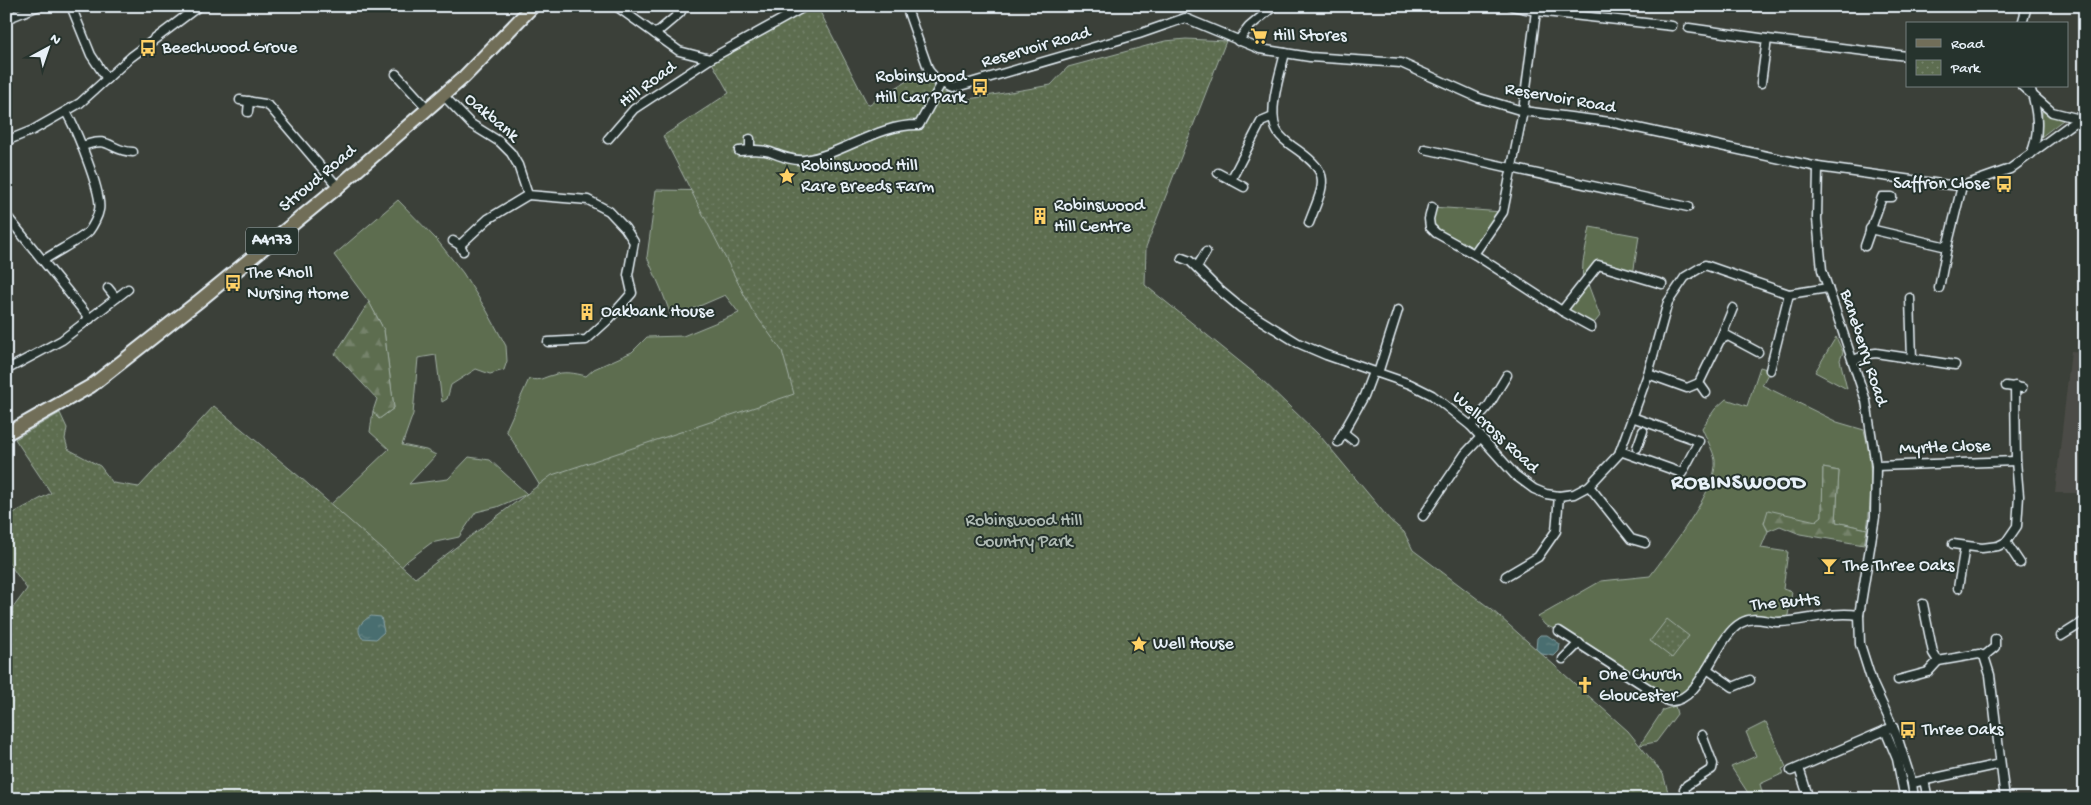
<svg xmlns="http://www.w3.org/2000/svg" width="2091" height="805" font-family="'Gochi Hand',sans-serif">
  <style>
    .built { fill: #4c4c46 }
    .green { fill: #5d6d50; stroke: #a2afa4 }
    .forest { fill: url(#forest-firs); stroke: #a2afa4 }
    .park { fill: url(#park-dots); stroke: #a2afa4 }
    .water { fill: url(#water-ripples); stroke: #89a2a6 }
    .lines { fill: none; stroke-linecap: round; stroke-linejoin: round }
    .street-casing { stroke: #e8f1f8; stroke-width: 11 }
    .primary-casing { stroke: #e8f1f8; stroke-width: 16 }
    .street { stroke: #26332d; stroke-width: 8 }
    .primary { stroke: #716e59; stroke-width: 12 }
    .labels { text-anchor: middle; dominant-baseline: central; stroke-width: 4; stroke-linejoin: round; paint-order: stroke }
    .shield { fill: #26332d; stroke: #aeb8bb; stroke-width: 1 }
    .shield-label { font-size: 16px; font-weight: bold; fill: #e8f1f8 }
    .poi-label { font-size: 18px; fill: #e8f1f8; stroke: #26332d; text-anchor: start }
    .street-label { font-size: 18px; fill: #e8f1f8; stroke: #26332d }
    .park-label { font-size: 18px; fill: #b0bcb5; stroke: #26332d }
    .district-label { font-size: 22px; font-weight: bold; letter-spacing: 1px; fill: #e8f1f8; stroke: #26332d }
  </style>
  <defs>
    <pattern id="forest-firs" width="22" height="20" patternUnits="userSpaceOnUse" patternTransform="scale(1.25)"><rect width="22" height="20" fill="#5d6d50"/><path d="M5 1l3.5 6h-7zM16 11l3.5 6h-7z" fill="#74826a"/></pattern>
    <pattern id="park-dots" width="8" height="8" patternUnits="userSpaceOnUse" patternTransform="scale(1.25)"><rect width="8" height="8" fill="#5d6d50"/><path d="M2 2h.1M6 6h.1" fill="none" stroke="#74826a" stroke-width="1.8" stroke-linecap="round"/></pattern>
    <pattern id="water-ripples" width="26" height="14" patternUnits="userSpaceOnUse" patternTransform="scale(1.25)"><rect width="26" height="14" fill="#4a6e6f"/><path d="M2 4q2-2 4 0t4 0M15 11q2-2 4 0t4 0" fill="none" stroke="#648384"/></pattern>
  </defs>
  <rect width="100%" height="100%" fill="#3b4039"/>
  <filter id="ink" filterUnits="userSpaceOnUse"><feTurbulence type="fractalNoise" baseFrequency=".02" numOctaves="2"/><feDisplacementMap in="SourceGraphic" scale="10" xChannelSelector="R" yChannelSelector="G"/><feConvolveMatrix kernelMatrix="1 2 1 2 8 2 1 2 1" color-interpolation-filters="sRGB"/></filter>
  <g filter="url(#ink)">
    <!-- built -->
    <polygon class="built" points="2071,351 2085,352 2085,493 2055,493"/>
    <!-- green -->
    <g class="green">
      <polygon points="2042,111 2063,120 2041,137"/>
      <path d="M656 190 731 191 806 395 551 504 506 430 529 379C542 381 541 378 553 375 563 371 575 373 586 376L594 369 632 352 647 337 683 336 739 313 725 295 672 318 661 289 647 257Z"/>
      <polygon points="398,200 437,240 463,273 487,311 506,346 507,361 504,370 490,374 476,369 451,385 447,399 442,402 436,355 418,358 413,414 402,445 426,450 436,455 409,484 448,479 469,457 490,460 527,494 497,507 476,512 459,537 431,543 407,561 391,578 330,505 389,449 370,432 373,411 379,419 394,408 384,330 369,302 334,255"/>
      <polygon points="1432,207 1503,212 1474,254 1430,227"/>
      <polygon points="1590,227 1639,236 1633,275 1598,265 1586,279 1600,316 1591,327 1562,311 1582,285 1583,262"/>
      <polygon points="1836,337 1843,352 1840,360 1847,389 1815,372"/>
      <path d="M1760 367 1770 370 1762 385 1837 422 1864 430C1873 462 1872 496 1867 529L1836 522 1839 471 1823 468 1822 516 1816 521 1764 523 1768 531 1761 548 1788 552 1783 589 1792 592 1787 621 1740 623 1692 689 1676 702 1559 631 1545 625 1538 617 1601 581 1650 576C1667 553 1719 488 1715 460 1713 450 1706 438 1702 428L1715 409 1726 399 1747 406Z"/>
      <polygon points="1675,706 1677,714 1656,742 1640,745 1663,710"/>
      <polygon points="1766,722 1786,767 1782,769 1784,773 1760,784 1764,799 1752,799 1731,767 1756,756 1746,732"/>
    </g>
    <!-- forest -->
    <g class="forest">
      <polygon points="369,302 384,330 394,408 379,419 373,411 377,399 335,354"/>
      <polygon points="1823,468 1839,471 1836,522 1867,529 1864,545 1800,534 1780,526 1768,531 1764,523 1768,510 1816,521 1822,516"/>
    </g>
    <!-- park -->
    <g class="park">
      <polygon points="806,6 817,6 868,105 915,76 963,100 1051,85 1068,67 1165,41 1186,39 1226,41 1146,247 1145,285 1259,377 1321,437 1390,520 1404,532 1413,550 1491,609 1628,731 1663,774 1670,799 6,799 6,617 27,589 6,559 6,517 51,493 15,439 60,413 67,428 65,439 68,449 100,466 113,483 139,487 214,406 301,478 415,578 552,475 794,394 782,351 752,310 663,136 729,93 710,59"/>
      <polygon points="1667,619 1689,636 1672,658 1650,641"/>
    </g>
    <!-- water -->
    <g class="water">
      <path d="M371 616 381 617 384 632 376 639 362 638C355 628 361 622 371 616Z"/>
      <polygon points="1540,635 1547,635 1560,644 1559,651 1554,656 1542,654 1536,649 1537,638"/>
    </g>
    <g class="lines">
      <!-- street casing -->
      <g class="street-casing">
        <g id="street">
          <polyline points="71,6 91,55 107,79"/>
          <polyline points="616,6 679,51 710,59 806,6"/>
          <polyline points="906,6 929,71 937,80 953,88 1139,34 1185,18 1260,49 1310,57 1401,63 1479,98 1523,111 1610,122 1818,167 1941,184 1962,186 2010,169 2070,125 2085,117"/>
          <polyline points="1512,6 1536,11 1672,26"/>
          <polyline points="6,19 39,6"/>
          <polyline points="2022,24 2027,6"/>
          <polyline points="1689,28 1767,39 1907,56"/>
          <polyline points="655,34 680,13 684,6"/>
          <polyline points="1238,41 1249,27 1274,6"/>
          <path d="M1285 53C1280 74 1268 109 1276 129 1279 137 1286 141 1292 146 1333 174 1325 181 1309 223"/>
          <polyline points="396,74 427,108"/>
          <polyline points="1761,83 1767,39"/>
          <polyline points="2022,86 2052,112 2080,119"/>
          <path d="M2030 86C2037 110 2041 131 2031 154"/>
          <polyline points="443,95 471,124 500,142 511,153 518,165 528,195 588,200 609,211 625,228 634,242 628,275 632,293 609,319 586,340 548,342"/>
          <polyline points="240,100 265,104 270,107 338,187"/>
          <polyline points="248,112 249,101"/>
          <polyline points="608,139 634,109 710,59"/>
          <polyline points="6,141 33,130 80,103 131,57 199,6"/>
          <path d="M83 146C111 135 109 151 133 152"/>
          <polyline points="1425,149 1688,207"/>
          <polyline points="750,150 750,139"/>
          <path d="M739 151C750 150 760 149 770 152 781 156 792 161 804 160 844 154 878 124 919 125L942 83"/>
          <polyline points="1818,167 1817,219 1822,270 1866,401 1876,466 1875,517 1859,615 1860,644 1872,682 1897,736 1912,783 1914,799"/>
          <polyline points="1218,173 1244,187"/>
          <polyline points="1231,180 1261,122 1273,117"/>
          <polyline points="1432,207 1429,219 1430,227 1436,233 1474,254 1562,311 1598,265 1662,284"/>
          <polyline points="6,215 90,319"/>
          <polyline points="1870,229 1947,247"/>
          <polyline points="453,241 460,245 463,251"/>
          <polyline points="460,245 488,219 528,195"/>
          <polyline points="1865,246 1882,197 1892,197"/>
          <polyline points="1474,254 1503,212 1523,111 1536,11"/>
          <polyline points="1182,258 1190,261 1217,288 1241,308 1298,343 1326,355 1410,384 1432,395 1471,426 1515,475 1534,489 1546,494 1559,496 1574,494 1589,486 1619,454 1648,374 1668,302 1685,277 1705,265 1789,294 1828,288"/>
          <path d="M44 260C55 252 82 239 89 231 93 226 98 216 99 210 103 194 75 127 66 112"/>
          <polyline points="1197,267 1206,252"/>
          <polyline points="108,288 116,298"/>
          <polyline points="1939,288 1947,247 1962,186"/>
          <polyline points="1910,298 1912,359"/>
          <polyline points="1562,311 1591,327"/>
          <polyline points="1720,340 1733,308"/>
          <polyline points="1854,360 1868,354 1876,353 1955,365"/>
          <polyline points="6,370 62,340 128,289"/>
          <polyline points="1770,370 1789,294"/>
          <polyline points="1378,373 1398,310"/>
          <polyline points="1648,374 1687,388 1699,383 1720,340 1728,336 1758,352"/>
          <polyline points="1699,383 1706,393"/>
          <polyline points="2006,386 2022,388"/>
          <polyline points="1471,426 1489,405 1507,375"/>
          <polyline points="1344,433 1353,440"/>
          <polyline points="1338,442 1364,396 1373,372"/>
          <polyline points="1637,448 1643,431"/>
          <polyline points="1620,451 1682,473 1699,441 1632,417"/>
          <polyline points="1876,466 2016,461"/>
          <polyline points="1589,486 1631,539 1645,543"/>
          <polyline points="1423,516 1465,454 1481,437"/>
          <polyline points="2006,542 2020,563"/>
          <polyline points="1953,544 1982,548 1998,546 2006,542 2017,526 2019,496 2016,461 2015,386"/>
          <polyline points="1506,576 1538,557 1556,531 1559,496"/>
          <polyline points="1958,588 1965,546"/>
          <polyline points="1923,604 1933,653 1938,661 1979,654 1984,656 1990,675 2005,799"/>
          <path d="M1559 631 1668 701C1701 705 1715 637 1741 623 1754 615 1766 622 1779 622 1808 621 1829 611 1859 615"/>
          <polyline points="2061,636 2085,621"/>
          <polyline points="1984,656 1995,647 1995,639"/>
          <polyline points="1563,659 1579,643"/>
          <polyline points="1707,669 1733,687 1750,680"/>
          <polyline points="1898,680 1928,672 1938,661"/>
          <polyline points="1885,730 1897,759 1905,799"/>
          <polyline points="1799,768 1809,799"/>
          <polyline points="1791,771 1893,727"/>
          <polyline points="1924,780 1928,799"/>
          <polyline points="1912,783 2000,764"/>
          <polyline points="1687,799 1684,789 1687,785 1712,769 1713,764 1702,735"/>
        </g>
      </g>
      <!-- primary casing -->
      <g class="primary-casing">
        <polyline id="primary" points="6,434 91,386 199,301 338,187 464,77 533,6"/>
      </g>
      <!-- street -->
      <use href="#street" class="street"/>
      <!-- primary -->
      <use href="#primary" class="primary"/>
    </g>
  </g>
  <!-- icons -->
  <defs>
    <g id="supermarket-bare" transform="scale(1.35)"><path d="M-6-5.5h2.5l.6 2H6L4.5 2H-2.5L-4.4-4H-6ZM-1.5 3.2a1.3 1.3 0 1 0 .1 0ZM3 3.2a1.3 1.3 0 1 0 .1 0Z" fill="#ffd166" stroke="#26332d" stroke-width="2.5" paint-order="stroke"/></g>
    <g id="bus-bare" transform="scale(1.35)"><path d="M-5-6H5V4H4V6H2V4H-2V6H-4V4H-5ZM-3.5-4V0h7V-4ZM-3.5 1.2v1.5H-2V1.2ZM2 1.2v1.5H3.5V1.2Z" fill="#ffd166" stroke="#26332d" stroke-width="2.5" paint-order="stroke"/></g>
    <g id="sight-bare" transform="scale(1.35)"><path d="M0-6L1.8-2.2L6-1.7L2.9 1.2L3.7 5.4L0 3.3L-3.7 5.4L-2.9 1.2L-6-1.7L-1.8-2.2Z" fill="#ffd166" stroke="#26332d" stroke-width="2.5" paint-order="stroke"/></g>
    <g id="building-bare" transform="scale(1.35)"><path d="M-4-6H4V6H1V3H-1V6H-4ZM-2.5-4.3h1.7v1.8h-1.7ZM.8-4.3h1.7v1.8H.8ZM-2.5-1h1.7V.8h-1.7ZM.8-1h1.7V.8H.8Z" fill="#ffd166" stroke="#26332d" stroke-width="2.5" paint-order="stroke"/></g>
    <g id="bar-bare" transform="scale(1.35)"><path d="M-6-5H6L.8 .8V4.5H3.5V6h-7V4.5H-.8V.8Z" fill="#ffd166" stroke="#26332d" stroke-width="2.5" paint-order="stroke"/></g>
    <g id="church-bare" transform="scale(1.35)"><path d="M-1.2-6h2.4v3.5h3.3v2.4h-3.3V6h-2.4V-.1h-3.3v-2.4h3.3Z" fill="#ffd166" stroke="#26332d" stroke-width="2.5" paint-order="stroke"/></g>
  </defs>
  <g fill-rule="evenodd">
    <use href="#supermarket-bare" x="1259" y="36"/>
    <use href="#bus-bare" x="148" y="48"/>
    <use href="#bus-bare" x="980" y="87"/>
    <use href="#sight-bare" x="787" y="176"/>
    <use href="#bus-bare" x="2004" y="184"/>
    <use href="#building-bare" x="1040" y="216"/>
    <use href="#bus-bare" x="233" y="283"/>
    <use href="#building-bare" x="587" y="312"/>
    <use href="#bar-bare" x="1829" y="566"/>
    <use href="#sight-bare" x="1139" y="644"/>
    <use href="#church-bare" x="1585" y="685"/>
    <use href="#bus-bare" x="1908" y="730"/>
  </g>
  <g class="labels">
    <!-- shield labels -->
    <rect class="shield" x="246" y="227.5" width="52" height="27" rx="4"/>
    <g class="shield-label">
      <text x="272" y="241">A4173</text>
    </g>
    <!-- poi labels -->
    <g class="poi-label">
      <text x="1273" y="36">Hill Stores</text>
      <text x="162" y="48">Beechwood Grove</text>
      <text x="966" y="77" text-anchor="end">Robinswood<tspan x="966" dy="21">Hill Car Park</tspan></text>
      <text x="801" y="166">Robinswood Hill<tspan x="801" dy="21">Rare Breeds Farm</tspan></text>
      <text x="1990" y="184" text-anchor="end">Saffron Close</text>
      <text x="1054" y="206">Robinswood<tspan x="1054" dy="21">Hill Centre</tspan></text>
      <text x="247" y="273">The Knoll<tspan x="247" dy="21">Nursing Home</tspan></text>
      <text x="601" y="312">Oakbank House</text>
      <text x="1843" y="566">The Three Oaks</text>
      <text x="1153" y="644">Well House</text>
      <text x="1599" y="675">One Church<tspan x="1599" dy="21">Gloucester</tspan></text>
      <text x="1922" y="730">Three Oaks</text>
    </g>
    <!-- street labels -->
    <g class="street-label">
      <text transform="translate(1036 48) rotate(-16)">Reservoir Road</text>
      <text transform="translate(648 85) rotate(-36)">Hill Road</text>
      <text transform="translate(1560 99) rotate(10)">Reservoir Road</text>
      <text transform="translate(491 118) rotate(40)">Oakbank</text>
      <text transform="translate(318 179) rotate(-40)">Stroud Road</text>
      <text transform="translate(1863 348) rotate(72)">Baneberry Road</text>
      <text transform="translate(1495 433) rotate(43)">Wellcross Road</text>
      <text transform="translate(1945 448) rotate(-2)">Myrtle Close</text>
      <text transform="translate(1785 603) rotate(-5)">The Butts</text>
    </g>
    <!-- park labels -->
    <g class="park-label">
      <text x="1024" y="521">Robinswood Hill<tspan x="1024" dy="21">Country Park</tspan></text>
    </g>
    <!-- district labels -->
    <g class="district-label">
      <text x="1739" y="484">ROBINSWOOD</text>
    </g>
  </g>
  <!-- margin -->
  <rect width="2091" height="805" fill="none" stroke="#26332d" stroke-width="25"/>
  <rect x="12" y="12" width="2066" height="780" fill="none" stroke="#e8f1f8" stroke-width="2" filter="url(#ink)"/>
  <!-- legend -->
  <rect x="1906" y="22" width="162" height="65" fill="#26332d" stroke="#747f7e"/>
  <rect x="1916" y="39" width="25" height="8" fill="#716e59" stroke="#747f7e"/>
  <text x="1951" y="48" font-size="15" fill="#e8f1f8">Road</text>
  <rect x="1916" y="60" width="25" height="15" fill="url(#park-dots)" stroke="#747f7e"/>
  <text x="1951" y="72" font-size="15" fill="#e8f1f8">Park</text>
  <!-- north arrow -->
  <g transform="translate(48 48) rotate(40)" stroke="#26332d" stroke-width="4" paint-order="stroke">
  <path d="M0-4L9 19L0 12L-9 19Z" fill="#e8f1f8"/>
  <text y="-8" font-size="14" font-weight="bold" text-anchor="middle" fill="#e8f1f8">N</text>
  </g>
</svg>
